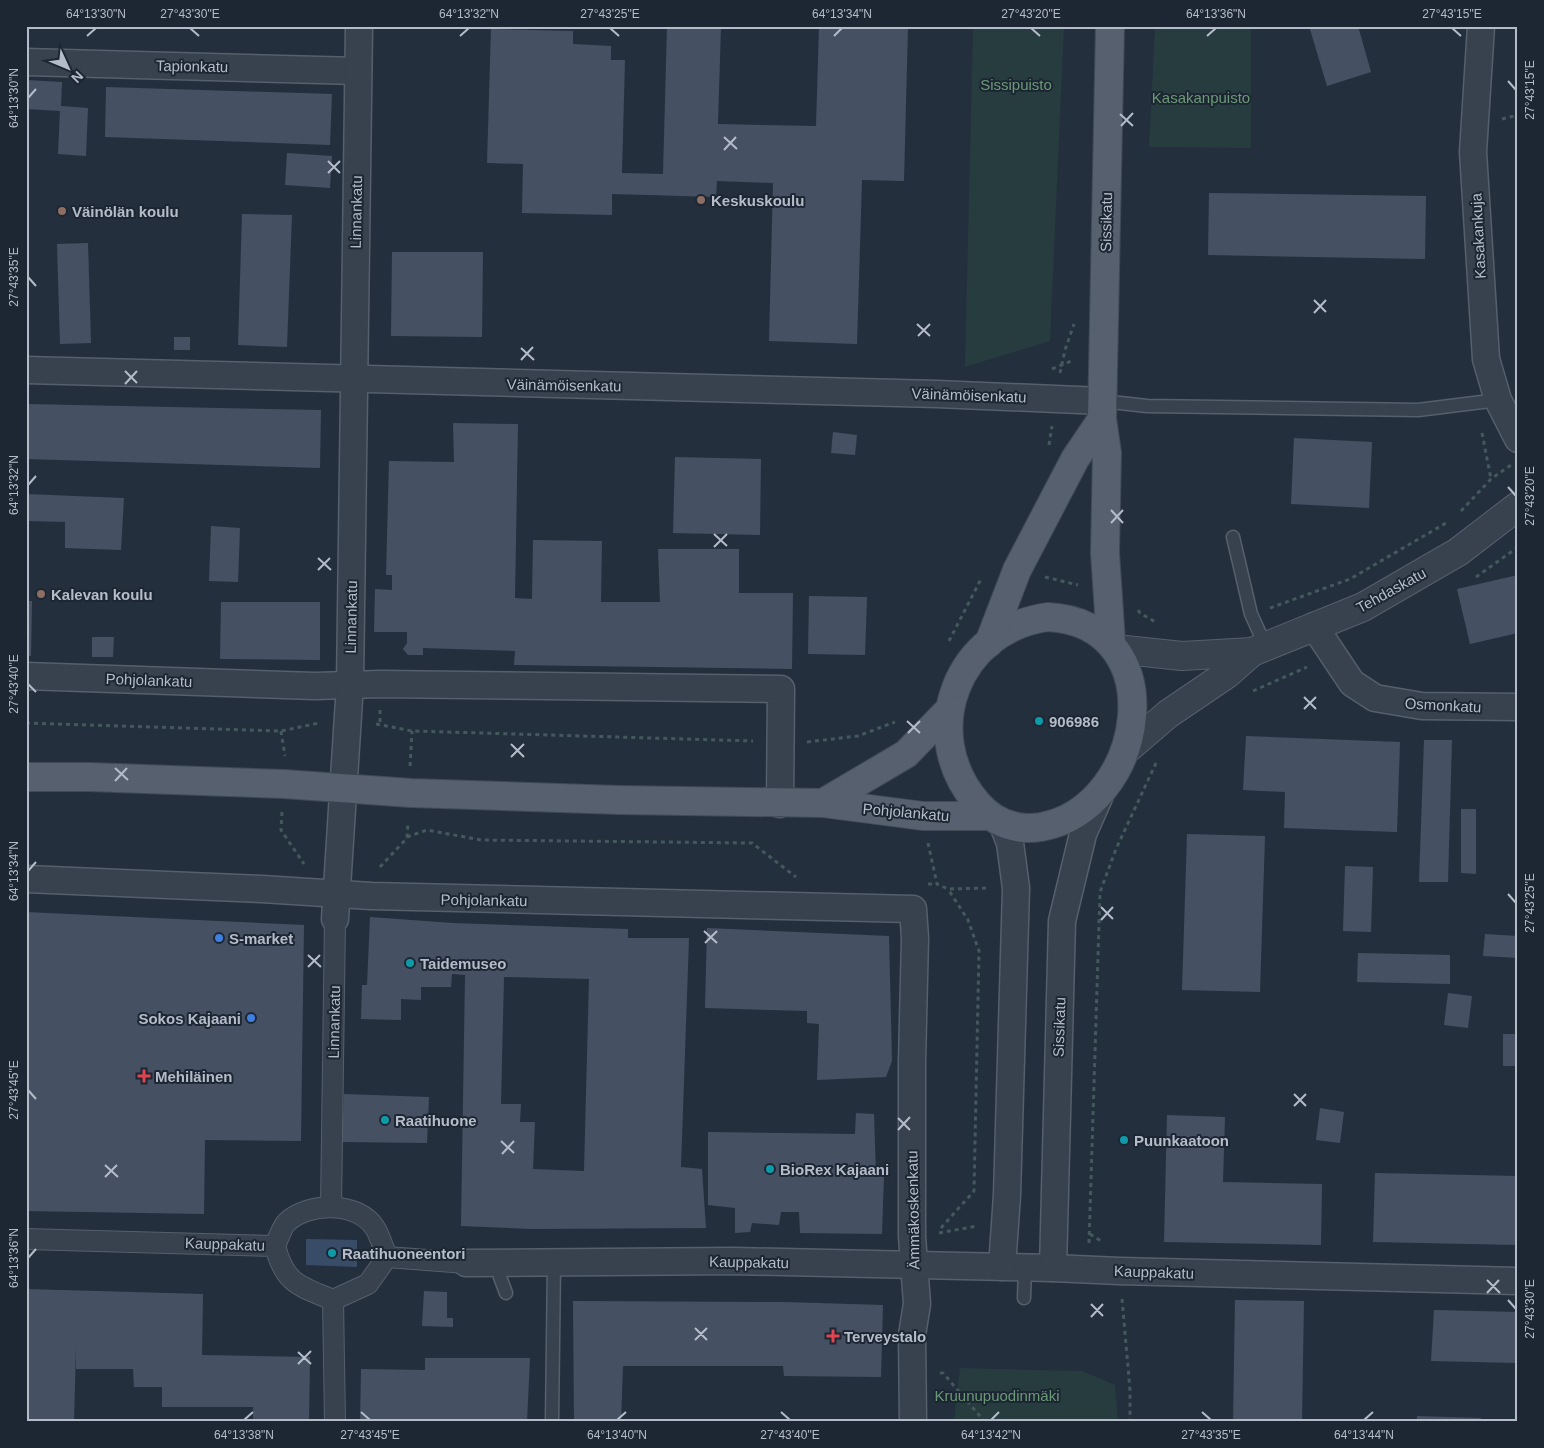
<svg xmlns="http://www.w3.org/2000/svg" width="1544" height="1448" font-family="Arial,sans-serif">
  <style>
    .green { fill: #263c3f }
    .water { fill: #394c67 }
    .building { fill: #455162; fill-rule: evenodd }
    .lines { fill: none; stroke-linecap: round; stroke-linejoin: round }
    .service-casing { stroke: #565f6c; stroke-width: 15 }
    .pedestrian-casing { stroke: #565f6c; stroke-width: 22 }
    .minor-casing { stroke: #565f6c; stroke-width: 29 }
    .tertiary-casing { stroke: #565f6c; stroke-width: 30 }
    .primary-casing { stroke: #414a57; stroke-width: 30 }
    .path { stroke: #44595c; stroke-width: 3; stroke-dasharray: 4 4; stroke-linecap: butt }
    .service { stroke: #38414e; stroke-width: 12 }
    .pedestrian { stroke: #38414e; stroke-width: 20 }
    .minor { stroke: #38414e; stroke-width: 26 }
    .tertiary { stroke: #38414e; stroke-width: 28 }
    .primary { stroke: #56606e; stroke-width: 28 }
    .ticks { fill: none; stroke: #b4bcc9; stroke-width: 2 }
    .education-dot { fill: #8d6e63; stroke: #1d2633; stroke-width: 2 }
    .culture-dot { fill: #0f9aa8; stroke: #1d2633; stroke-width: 2 }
    .shop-dot { fill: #3f7fe0; stroke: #1d2633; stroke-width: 2 }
    .health-dot { fill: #e0444e; stroke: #1d2633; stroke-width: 2 }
    .labels { text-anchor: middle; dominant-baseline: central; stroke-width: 4; stroke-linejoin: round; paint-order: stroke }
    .street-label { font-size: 15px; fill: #b4bcc9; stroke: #1d2633 }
    .park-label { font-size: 15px; fill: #6b9a76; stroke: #1d2633 }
    .poi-label { font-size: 15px; font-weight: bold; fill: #b4bcc9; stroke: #1d2633; text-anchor: start }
    .neatline { fill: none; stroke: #b4bcc9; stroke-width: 2 }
    .ticks-label { font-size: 12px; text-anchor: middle; fill: #b4bcc9 }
  </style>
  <rect width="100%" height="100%" fill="#242f3e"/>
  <!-- green -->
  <g class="green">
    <polygon points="26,26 330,26 330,27 26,29"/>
    <polygon points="973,26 1064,26 1050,341 965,367"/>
    <polygon points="1155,26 1251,26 1251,148 1149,147"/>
    <polygon points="960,1368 1082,1371 1115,1385 1118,1422 954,1422"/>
  </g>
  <!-- water -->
  <polygon class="water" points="306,1239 357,1240 357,1267 306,1265"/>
  <!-- building -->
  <g class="building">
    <polygon points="667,26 721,26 718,124 816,126 819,26 908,26 904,181 862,180 857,344 769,341 773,183 717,181 716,197 612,194 612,215 522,213 523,164 487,163 491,29 573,31 573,44 611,46 611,60 625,60 622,173 663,174"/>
    <polygon points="1309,26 1358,26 1371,72 1327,86"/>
    <polygon points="26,80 62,82 61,106 88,108 86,156 58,154 60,111 26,109"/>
    <polygon points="106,87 332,94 330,145 105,137"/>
    <polygon points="287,153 332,156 330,188 285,185"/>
    <polygon points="1209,193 1426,196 1425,259 1208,255"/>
    <polygon points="242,214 292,215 287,347 238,345"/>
    <polygon points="88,243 91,343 60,344 57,244"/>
    <polygon points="392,252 483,252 482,337 391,336"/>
    <rect x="174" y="337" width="16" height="13"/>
    <polygon points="26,404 321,410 320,468 26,459"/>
    <polygon points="453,423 518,424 515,598 532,599 533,540 602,541 601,602 660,602 658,549 739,549 739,593 793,593 792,669 514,665 515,651 423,648 423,655 408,655 403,649 407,643 407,632 374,632 375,589 392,590 392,575 386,575 389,461 454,462"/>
    <polygon points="833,432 857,435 855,455 831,453"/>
    <polygon points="1294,438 1372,442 1369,508 1291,504"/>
    <polygon points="675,457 761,459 760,535 673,533"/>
    <polygon points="26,494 124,498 121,550 65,548 65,522 26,521"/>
    <polygon points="211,526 240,528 238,582 209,581"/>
    <polygon points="1518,575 1518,633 1470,644 1457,589"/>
    <polygon points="809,596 867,597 865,655 808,654"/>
    <polygon points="26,601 32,601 31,656 26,656"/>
    <polygon points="221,602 320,602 320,660 220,659"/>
    <polygon points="92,637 114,637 113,657 92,657"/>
    <polygon points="1246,736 1400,742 1397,832 1284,828 1285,792 1243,790"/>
    <polygon points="1424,740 1452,740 1448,882 1419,882"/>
    <polygon points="1461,809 1476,809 1476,874 1461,873"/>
    <polygon points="1187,834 1265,836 1260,992 1182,990"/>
    <polygon points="1345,866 1373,867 1371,932 1343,931"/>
    <polygon points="26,912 304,925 301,1141 205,1140 204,1214 26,1211"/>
    <path d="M370 917 453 923 628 929V938H689L681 1167 702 1169 706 1228 531 1229 461 1226 465 975 452 974 451 987H421V1000L401 999V1020L361 1019 362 985H367ZM504 977 589 979 584 1171 533 1169 535 1122H520L521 1104H501Z"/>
    <polygon points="707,928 889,936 892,1061 886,1077 817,1080 819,1024 807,1023 807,1011 705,1008"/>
    <polygon points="1485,934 1518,936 1518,958 1483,956"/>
    <polygon points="1358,953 1450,955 1450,984 1357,982"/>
    <polygon points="1448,993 1472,996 1468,1028 1444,1025"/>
    <rect x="1503" y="1034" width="15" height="32"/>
    <polygon points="344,1094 429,1097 427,1143 342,1142"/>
    <polygon points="1320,1108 1344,1112 1340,1143 1316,1140"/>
    <polygon points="856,1113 874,1114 876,1175 884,1176 882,1234 800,1233 799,1212 781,1212 779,1225 752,1223 750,1232 735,1233 735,1208 708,1205 708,1132 855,1134"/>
    <polygon points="1167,1115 1225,1117 1223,1182 1322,1184 1321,1245 1164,1242"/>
    <polygon points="1375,1173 1518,1176 1518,1245 1373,1242"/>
    <polygon points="26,1289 203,1294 202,1355 310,1357 309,1422 253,1422 253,1407 162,1407 162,1387 134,1387 133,1369 76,1369 76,1346 74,1422 26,1422"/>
    <polygon points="424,1291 447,1292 447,1318 453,1318 453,1327 422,1326"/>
    <polygon points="1235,1300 1304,1301 1302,1422 1233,1422"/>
    <polygon points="573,1301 785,1302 883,1305 881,1377 784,1376 783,1366 623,1366 621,1422 574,1422"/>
    <polygon points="1434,1310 1518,1312 1518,1363 1431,1361"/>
    <polygon points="425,1358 530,1358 527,1422 360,1422 361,1369 425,1370"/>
    <polygon points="1417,1416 1481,1418 1480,1422 1417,1422"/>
  </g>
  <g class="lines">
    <!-- service casing -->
    <g class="service-casing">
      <g id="service">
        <polyline points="1102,401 1147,406 1418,410 1498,400"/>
        <polyline points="1233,537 1251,614 1266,647"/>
        <polyline points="499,1264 500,1277 506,1293"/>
        <polyline points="1024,1298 1025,1267"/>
        <polyline points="552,1422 554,1262"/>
      </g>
    </g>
    <!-- pedestrian casing -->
    <g class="pedestrian-casing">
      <g id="pedestrian">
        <polyline points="331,1207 335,919"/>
        <path d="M26 1239 275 1246C285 1284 299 1286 333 1300L368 1284 387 1257 466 1263"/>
        <path d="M275 1246C278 1239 282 1227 287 1222 308 1202 358 1201 375 1228 380 1236 383 1247 387 1257"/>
        <polyline points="333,1300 335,1422"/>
      </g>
    </g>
    <!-- minor casing -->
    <g class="minor-casing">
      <g id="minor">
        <polyline points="1481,26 1473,152 1486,359 1498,400 1518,439"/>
        <polyline points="26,62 358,71"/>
        <polyline points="26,370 937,394 1102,401"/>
        <polyline points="1314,626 1352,683 1375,698 1422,706 1518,707"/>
        <polyline points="26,676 315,686 380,684 781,689 780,804"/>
        <polyline points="26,879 262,889 371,896 913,909 915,938 912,1062 912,1236 917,1304 912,1335 913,1422"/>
        <polyline points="335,919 350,684 359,26"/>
        <polyline points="466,1263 734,1261 1053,1268 1119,1271 1518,1281"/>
        <polyline points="1002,1267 1007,1195 1016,888 1010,843 1003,825"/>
        <polyline points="1053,1268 1062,921 1083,834 1101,793"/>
      </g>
    </g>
    <!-- tertiary casing -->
    <g class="tertiary-casing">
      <g id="tertiary">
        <polyline points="1116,649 1182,656 1252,652"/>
        <polyline points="1125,751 1168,714 1227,674 1252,652 1363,607 1458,552 1518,506"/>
      </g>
    </g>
    <!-- primary casing -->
    <g class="primary-casing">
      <g id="primary">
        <polyline points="1110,26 1102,419 1107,453 1105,553 1111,642"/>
        <path d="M1048 617C1175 624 1147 808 1041 827 1015 831 994 823 977 803 917 733 957 629 1048 617Z"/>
        <polyline points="989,643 1017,570 1075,459 1102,419"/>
        <polyline points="26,777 89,777 284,784 411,793 619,800 823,803 923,816 990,816"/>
        <polyline points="823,803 906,754 949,710"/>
      </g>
    </g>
    <!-- path -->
    <g class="path">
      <polyline points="1502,119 1518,115"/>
      <polyline points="1052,369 1074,360"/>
      <polyline points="1060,373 1065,350 1074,324"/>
      <polyline points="1482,433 1491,479"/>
      <polyline points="1049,445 1052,426"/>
      <polyline points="1461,511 1491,479 1511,465"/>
      <polyline points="1045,577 1078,585"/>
      <polyline points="1476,577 1518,547"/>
      <polyline points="1270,608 1350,579 1446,523"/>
      <polyline points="1138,610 1140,613 1157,623"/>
      <polyline points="949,641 981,579"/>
      <polyline points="1253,691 1307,667"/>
      <polyline points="380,710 380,724"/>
      <polyline points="26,723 281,731 319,723"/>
      <polyline points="376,724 412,731 753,741"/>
      <polyline points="281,731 285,756"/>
      <polyline points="807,742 858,736 895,722"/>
      <polyline points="410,766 412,731"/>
      <polyline points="282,812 281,830 304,864"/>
      <polyline points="407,837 427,830 481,840 752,843 796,877"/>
      <polyline points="928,843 937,884 948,889 988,888"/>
      <polyline points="380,867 407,838 408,822"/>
      <polyline points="928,884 937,884"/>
      <polyline points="941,1228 974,1191 979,951 968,920 948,889"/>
      <polyline points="939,1233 977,1226"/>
      <polyline points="1090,1234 1101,1241"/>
      <polyline points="1089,1243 1100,892 1116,849 1156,763"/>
      <polyline points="1122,1299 1130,1390 1130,1422"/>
      <polyline points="940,1373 943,1373 985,1422"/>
    </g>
    <!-- service -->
    <use href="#service" class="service"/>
    <!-- pedestrian -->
    <use href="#pedestrian" class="pedestrian"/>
    <!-- minor -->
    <use href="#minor" class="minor"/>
    <!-- tertiary -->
    <use href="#tertiary" class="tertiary"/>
    <!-- primary -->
    <use href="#primary" class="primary"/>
  </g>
  <!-- ticks -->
  <path class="ticks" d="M190 28 199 36M610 28 619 36M1031 28 1040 36M1452 28 1461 36M87 36 96 28M460 36 469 28M834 36 842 28M1207 36 1216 28M1508 81 1516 90M28 98 36 89M1120 114 1133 126M1121 126 1133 113M724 137 737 149M724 150 736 137M328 161 340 173M328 173 340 161M28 277 36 286M1314 300 1326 312M1314 313 1326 300M917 324 930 336M918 336 930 324M521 348 534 360M521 360 533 347M125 371 137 383M125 384 137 371M28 485 36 476M1508 487 1516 496M1111 510 1123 523M1111 523 1123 510M714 534 727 546M714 547 727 534M318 558 331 570M318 570 330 558M28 684 36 692M1304 697 1316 709M1304 709 1316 697M907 721 920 733M908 733 920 721M511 744 524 757M511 757 524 744M115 768 128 780M115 781 127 768M28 871 36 862M1508 894 1516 903M1101 907 1113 919M1101 920 1113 907M704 931 717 943M705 943 717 931M308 955 321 967M308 967 320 955M28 1090 36 1099M1294 1094 1306 1106M1294 1106 1306 1094M898 1118 910 1130M898 1130 910 1117M501 1141 514 1153M502 1154 514 1141M105 1165 118 1177M105 1177 117 1165M28 1258 36 1249M1487 1280 1500 1293M1487 1293 1499 1280M1508 1300 1516 1309M1091 1304 1103 1316M1091 1317 1103 1304M695 1328 707 1340M695 1340 707 1328M298 1352 311 1364M298 1364 311 1351M361 1412 370 1420M781 1412 790 1420M1202 1412 1211 1420M244 1420 253 1412M617 1420 626 1412M991 1420 999 1412M1364 1420 1373 1412"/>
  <!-- markers -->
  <g class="education-dot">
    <circle cx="701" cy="200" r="5"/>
    <circle cx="62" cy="211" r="5"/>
    <circle cx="41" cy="594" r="5"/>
  </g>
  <g class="culture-dot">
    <circle cx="1039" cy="721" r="5"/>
    <circle cx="410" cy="963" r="5"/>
    <circle cx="385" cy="1120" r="5"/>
    <circle cx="1124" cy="1140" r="5"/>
    <circle cx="770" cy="1169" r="5"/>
    <circle cx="332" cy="1253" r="5"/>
  </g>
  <g class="shop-dot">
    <circle cx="219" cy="938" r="5"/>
    <circle cx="251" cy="1018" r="5"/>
  </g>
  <g class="health-dot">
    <path d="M141.5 1068.5h5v5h5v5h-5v5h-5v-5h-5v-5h5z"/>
    <path d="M830.5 1328.5h5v5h5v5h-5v5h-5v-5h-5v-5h5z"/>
  </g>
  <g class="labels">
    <!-- street labels -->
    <g class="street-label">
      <text transform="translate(192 66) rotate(1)">Tapionkatu</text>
      <text transform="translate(356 212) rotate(-89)">Linnankatu</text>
      <text transform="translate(1106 222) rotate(-89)">Sissikatu</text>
      <text transform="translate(1478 236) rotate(-93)">Kasakankuja</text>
      <text transform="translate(564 385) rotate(1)">Väinämöisenkatu</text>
      <text transform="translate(969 395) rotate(2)">Väinämöisenkatu</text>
      <text transform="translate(1391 590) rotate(-29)">Tehdaskatu</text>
      <text transform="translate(351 617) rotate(-89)">Linnankatu</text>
      <text transform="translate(149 680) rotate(2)">Pohjolankatu</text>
      <text transform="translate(1443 705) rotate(3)">Osmonkatu</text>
      <text transform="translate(906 812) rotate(5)">Pohjolankatu</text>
      <text transform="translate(484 900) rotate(1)">Pohjolankatu</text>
      <text transform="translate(334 1022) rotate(-89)">Linnankatu</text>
      <text transform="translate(1059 1027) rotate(-88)">Sissikatu</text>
      <text transform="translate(913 1210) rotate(-91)">Ämmäkoskenkatu</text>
      <text transform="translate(225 1244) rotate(2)">Kauppakatu</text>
      <text transform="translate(749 1262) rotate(1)">Kauppakatu</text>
      <text transform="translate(1154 1272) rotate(2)">Kauppakatu</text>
    </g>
    <!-- park labels -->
    <g class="park-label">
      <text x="1016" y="84">Sissipuisto</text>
      <text x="1201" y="97">Kasakanpuisto</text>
      <text x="997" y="1395">Kruunupuodinmäki</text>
    </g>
    <!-- poi labels -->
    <g class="poi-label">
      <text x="711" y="200">Keskuskoulu</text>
      <text x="72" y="211">Väinölän koulu</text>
      <text x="51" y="594">Kalevan koulu</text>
      <text x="1049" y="721">906986</text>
      <text x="229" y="938">S-market</text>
      <text x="420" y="963">Taidemuseo</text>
      <text x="241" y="1018" text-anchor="end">Sokos Kajaani</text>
      <text x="155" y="1076">Mehiläinen</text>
      <text x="395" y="1120">Raatihuone</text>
      <text x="1134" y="1140">Puunkaatoon</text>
      <text x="780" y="1169">BioRex Kajaani</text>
      <text x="342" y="1253">Raatihuoneentori</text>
      <text x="844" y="1336">Terveystalo</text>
    </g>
  </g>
  <!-- border -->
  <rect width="1544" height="1448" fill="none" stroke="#1d2633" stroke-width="55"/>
  <!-- north arrow -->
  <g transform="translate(68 68) rotate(134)" stroke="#1d2633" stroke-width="4" paint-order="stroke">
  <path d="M0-4L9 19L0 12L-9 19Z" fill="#b4bcc9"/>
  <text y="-8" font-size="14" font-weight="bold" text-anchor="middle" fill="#b4bcc9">N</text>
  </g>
  <rect x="28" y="28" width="1488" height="1392" class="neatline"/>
  <g class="ticks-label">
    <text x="96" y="18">64°13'30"N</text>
    <text x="190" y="18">27°43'30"E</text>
    <text x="469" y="18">64°13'32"N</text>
    <text x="610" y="18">27°43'25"E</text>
    <text x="842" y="18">64°13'34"N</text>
    <text x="1031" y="18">27°43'20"E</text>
    <text x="1216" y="18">64°13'36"N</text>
    <text x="1452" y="18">27°43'15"E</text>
    <text transform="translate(1530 90) rotate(-90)" y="4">27°43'15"E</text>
    <text transform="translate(14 98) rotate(-90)" y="4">64°13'30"N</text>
    <text transform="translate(14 277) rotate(-90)" y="4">27°43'35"E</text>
    <text transform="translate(14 485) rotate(-90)" y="4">64°13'32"N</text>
    <text transform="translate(1530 496) rotate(-90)" y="4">27°43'20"E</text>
    <text transform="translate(14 684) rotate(-90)" y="4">27°43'40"E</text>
    <text transform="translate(14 871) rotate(-90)" y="4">64°13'34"N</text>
    <text transform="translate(1530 903) rotate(-90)" y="4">27°43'25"E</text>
    <text transform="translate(14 1090) rotate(-90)" y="4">27°43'45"E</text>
    <text transform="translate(14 1258) rotate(-90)" y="4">64°13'36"N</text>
    <text transform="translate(1530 1309) rotate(-90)" y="4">27°43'30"E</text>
    <text x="244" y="1439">64°13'38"N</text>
    <text x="370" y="1439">27°43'45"E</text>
    <text x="617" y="1439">64°13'40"N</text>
    <text x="790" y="1439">27°43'40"E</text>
    <text x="991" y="1439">64°13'42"N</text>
    <text x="1211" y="1439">27°43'35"E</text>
    <text x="1364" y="1439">64°13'44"N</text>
  </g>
</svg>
